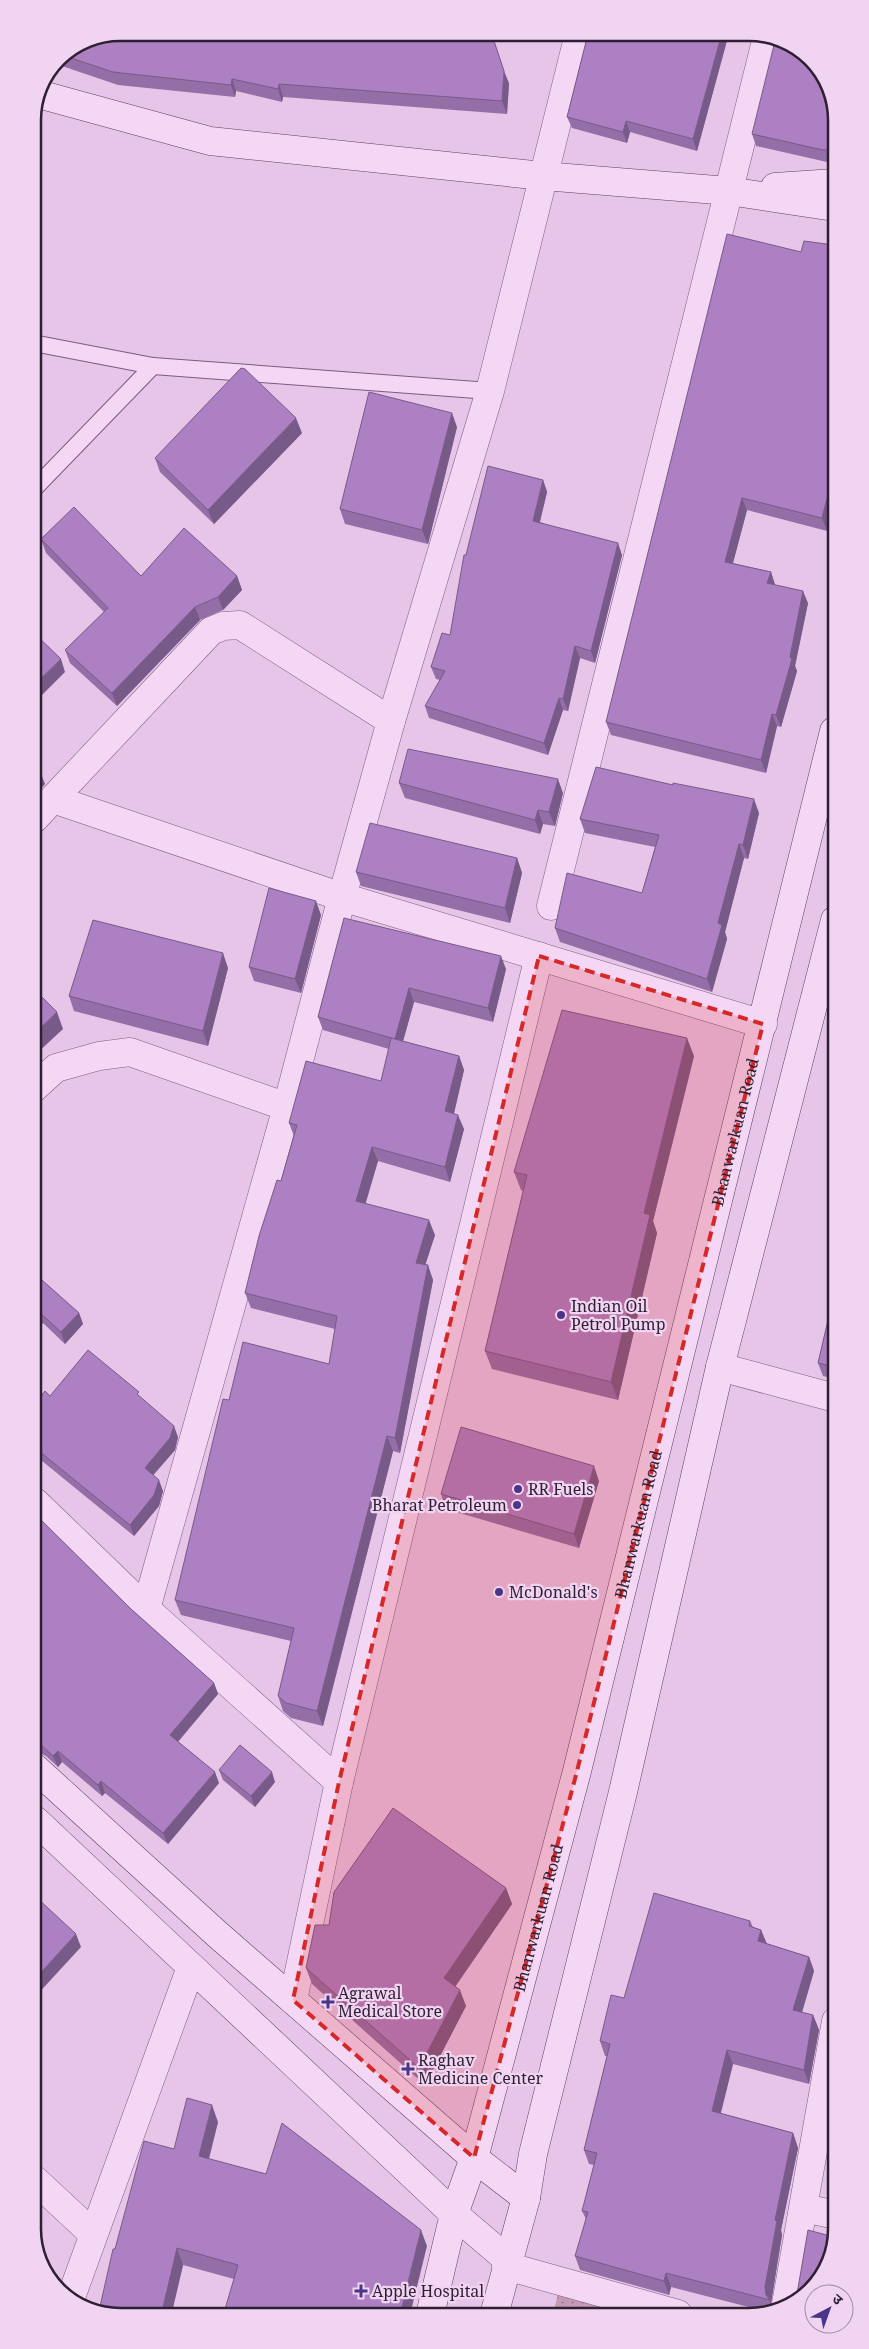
<svg xmlns="http://www.w3.org/2000/svg" width="869" height="2349" font-family="'Noto Serif','Noto Sans Devanagari',serif">
  <style>
    .park { fill: url(#park-dots) }
    .lines { fill: none; stroke-linecap: round; stroke-linejoin: round }
    .lane-casing { stroke: #795d81; stroke-width: 18 }
    .street-casing { stroke: #795d81; stroke-width: 29 }
    .secondary-casing { stroke: #5a4163; stroke-width: 29 }
    .lane { stroke: #f3d7f4; stroke-width: 16 }
    .street { stroke: #f3d7f4; stroke-width: 28 }
    .secondary { stroke: #f3d7f4; stroke-width: 28 }
    .wall { fill: #946ea7 }
    .shaded-wall { fill: #785a88 }
    .building { fill: #ac80c2; stroke: #785a88 }
    .marked { fill: #d62828; fill-opacity: 0.2; stroke: #d62828; stroke-width: 4; stroke-dasharray: 10 6; stroke-linejoin: round }
    .poi-dot { fill: #4a3588; stroke: #f0d4f1; stroke-width: 2 }
    .labels { text-anchor: middle; dominant-baseline: central; stroke-width: 4.5; stroke-linejoin: round; paint-order: stroke }
    .street-label { font-size: 16px; fill: #2e1f33; stroke: #f0d4f1 }
    .poi-label { font-size: 16px; fill: #2e1f33; stroke: #f0d4f1; text-anchor: start }
    .rim { fill: none; stroke: #2e1f33; stroke-width: 2.5 }
  </style>
  <defs>
    <pattern id="park-dots" width="8" height="8" patternUnits="userSpaceOnUse" patternTransform="scale(1.25)"><rect width="8" height="8" fill="#c59ab5"/><path d="M2 2h.1M6 6h.1" fill="none" stroke="#a07d94" stroke-width="1.8" stroke-linecap="round"/></pattern>
  </defs>
  <rect width="100%" height="100%" fill="#e7c5e8"/>
  <!-- park -->
  <polygon class="park" points="562,2278 704,2314 553,2314"/>
  <g class="lines">
    <!-- lane casing -->
    <g class="lane-casing">
      <g id="lane">
        <polyline points="33,343 153,366 490,391"/>
        <polyline points="33,490 153,366"/>
      </g>
    </g>
    <!-- street casing -->
    <g class="street-casing">
      <g id="street">
        <polyline points="53,799 342,897 763,1024"/>
        <polyline points="34,819 211,631 223,626 240,625 391,721"/>
        <polyline points="551,906 767,37"/>
        <polyline points="34,1088 56,1068 99,1056 130,1052 287,1107"/>
        <polyline points="720,1367 835,1398"/>
        <polyline points="35,1502 146,1609 339,1782"/>
        <polyline points="146,1609 287,1107 342,897 391,721 490,391 579,34"/>
        <polyline points="293,2000 339,1782 539,956"/>
        <polyline points="35,2180 93,2234"/>
        <polyline points="804,2208 836,2215"/>
        <polyline points="506,2266 678,2314"/>
        <polyline points="70,2300 191,1967"/>
        <polyline points="786,2304 836,2021"/>
      </g>
    </g>
    <!-- secondary casing -->
    <g class="secondary-casing">
      <g id="secondary">
        <polyline points="42,95 210,141 543,176 729,191 834,207"/>
        <polyline points="775,187 834,183"/>
        <polyline points="35,1768 217,1934 474,2158 526,2198"/>
        <polyline points="35,1820 454,2214 508,2260"/>
        <path id="s1" d="M430 2315 454 2214 474 2158 576 1775 834 731"/>
        <polyline points="494,2315 526,2198 533,2154 623,1792 720,1367 835,920"/>
      </g>
    </g>
    <!-- lane -->
    <use href="#lane" class="lane"/>
    <!-- street -->
    <use href="#street" class="street"/>
    <!-- secondary -->
    <use href="#secondary" class="secondary"/>
  </g>
  <!-- wall -->
  <g class="wall">
    <polygon points="729,33 697,151 630,132 627,143 572,128 567,117 588,34"/>
    <polygon points="87,39 509,83 507,114 283,97 282,102 236,91 235,97 118,85 56,64 58,58"/>
    <polygon points="833,97 834,162 827,162 756,146 752,134"/>
    <polygon points="834,245 834,502 827,531 747,510 733,563 771,572 775,585 808,603 795,666 797,671 781,727 777,726 766,773 611,735 606,722 801,252"/>
    <polygon points="457,427 428,544 345,524 340,509"/>
    <polygon points="302,433 214,524 160,472 155,458"/>
    <polygon points="543,480 547,492 540,522 622,555 595,663 580,658 568,711 563,710 548,755 429,718 425,706 440,680 436,679 431,667 450,635 466,555"/>
    <polygon points="41,539 141,576 237,576 242,590 223,610 200,620 117,706 70,663 65,650 104,612 46,553"/>
    <polygon points="399,783 563,793 555,826 543,824 540,834 405,798"/>
    <polygon points="759,813 748,859 744,858 725,932 727,939 712,992 560,942 555,928 642,893 655,847 585,833 580,819"/>
    <polygon points="517,858 522,873 510,923 361,886 356,872"/>
    <polygon points="321,915 301,993 254,981 249,967"/>
    <polygon points="344,918 506,969 493,1022 414,1002 403,1041 459,1056 464,1070 454,1113 464,1129 450,1182 378,1161 365,1203 435,1235 425,1265 433,1280 400,1453 393,1451 323,1726 291,1718 283,1711 278,1696 291,1641 181,1615 175,1600 229,1400 329,1364 335,1329 251,1308 245,1293 281,1181 294,1136 289,1123 381,1081 389,1049 323,1030 318,1017"/>
    <polygon points="228,968 208,1046 74,1011 69,996"/>
    <polygon points="694,1056 653,1221 657,1233 618,1400 492,1369 485,1351 523,1191 521,1190 514,1172"/>
    <polygon points="34,1273 79,1313 83,1324 65,1344 43,1323 34,1333"/>
    <polygon points="835,1290 835,1379 823,1376 818,1363"/>
    <polygon points="34,1394 39,1399 50,1396 141,1398 178,1437 175,1450 153,1475 163,1491 159,1506 134,1536 36,1456 34,1452 34,1442 38,1438 34,1435"/>
    <polygon points="599,1481 579,1548 446,1509 441,1494"/>
    <polygon points="35,1514 131,1609 214,1683 218,1694 178,1742 219,1783 168,1844 105,1793 102,1796 62,1762 58,1767 46,1756 35,1751"/>
    <polygon points="219,1770 275,1782 255,1807 223,1780"/>
    <polygon points="506,1888 512,1904 455,1987 466,2006 425,2085 312,1984 306,1968 329,1925"/>
    <polygon points="750,1921 753,1927 761,1930 766,1943 809,1957 814,1971 802,2013 813,2015 819,2030 809,2084 733,2064 720,2113 793,2133 798,2148 781,2230 782,2235 771,2301 774,2312 772,2313 671,2287 669,2295 580,2270 575,2256 586,2219 582,2211 594,2165 589,2164 584,2150 607,2056 605,2056 600,2041 624,1998"/>
    <polygon points="218,2122 209,2159 427,2246 234,2279 183,2265 171,2316 114,2316 115,2249 174,2149"/>
    <polygon points="836,2146 836,2176 834,2176 830,2163"/>
  </g>
  <!-- shaded-wall -->
  <g class="shaded-wall">
    <polygon points="722,33 729,33 697,151 693,139"/>
    <polygon points="504,71 509,83 507,114 502,101"/>
    <polygon points="232,79 236,91 235,97 231,85"/>
    <polygon points="279,84 283,97 282,102 278,89"/>
    <polygon points="626,121 630,132 627,143 623,132"/>
    <polygon points="452,413 457,427 428,544 422,530"/>
    <polygon points="296,418 302,433 214,524 208,510"/>
    <polygon points="834,471 834,502 827,531 822,518"/>
    <polygon points="543,480 547,492 537,533 533,521"/>
    <polygon points="742,498 747,510 730,574 725,562"/>
    <polygon points="618,543 622,555 595,663 591,651"/>
    <polygon points="771,572 775,585 772,596 767,583"/>
    <polygon points="237,576 242,590 223,610 218,597"/>
    <polygon points="803,591 808,603 795,666 797,671 781,727 776,715 790,657"/>
    <polygon points="195,607 200,620 117,706 112,693"/>
    <polygon points="575,646 580,658 568,711 563,699"/>
    <polygon points="61,659 65,672 33,704 33,686"/>
    <polygon points="559,698 563,710 548,755 544,743"/>
    <polygon points="772,714 777,726 766,773 761,760"/>
    <polygon points="40,771 45,784 34,797 34,779"/>
    <polygon points="558,779 563,793 555,826 549,812"/>
    <polygon points="754,799 759,813 748,859 743,845"/>
    <polygon points="538,810 543,824 540,834 535,820"/>
    <polygon points="739,844 744,858 725,932 727,939 712,992 707,979 718,923"/>
    <polygon points="517,858 522,873 510,923 505,908"/>
    <polygon points="316,901 321,915 301,993 295,979"/>
    <polygon points="223,953 228,968 208,1046 203,1031"/>
    <polygon points="501,956 506,969 493,1022 488,1008"/>
    <polygon points="409,988 414,1002 400,1052 395,1039"/>
    <polygon points="57,1012 63,1029 34,1056 34,1034"/>
    <polygon points="687,1038 694,1056 653,1221 657,1233 618,1400 611,1382 644,1213"/>
    <polygon points="459,1056 464,1070 451,1126 445,1111"/>
    <polygon points="458,1115 464,1129 450,1182 445,1167"/>
    <polygon points="372,1147 378,1161 362,1216 356,1201"/>
    <polygon points="429,1220 435,1235 421,1278 416,1263"/>
    <polygon points="428,1265 433,1280 400,1453 395,1438"/>
    <polygon points="39,1312 43,1323 34,1333 34,1317"/>
    <polygon points="79,1313 83,1324 65,1344 61,1332"/>
    <polygon points="174,1426 178,1437 175,1450 149,1480 145,1468"/>
    <polygon points="387,1436 393,1451 323,1726 317,1711"/>
    <polygon points="594,1466 599,1481 579,1548 574,1534"/>
    <polygon points="159,1480 163,1491 159,1506 134,1536 130,1525"/>
    <polygon points="214,1683 218,1694 174,1746 170,1735"/>
    <polygon points="58,1751 62,1762 58,1767 53,1756"/>
    <polygon points="215,1772 219,1783 168,1844 163,1833"/>
    <polygon points="272,1772 275,1782 255,1807 251,1796"/>
    <polygon points="101,1781 105,1793 102,1796 98,1785"/>
    <polygon points="506,1888 512,1904 450,1994 444,1978"/>
    <polygon points="761,1930 767,1944 758,1941"/>
    <polygon points="76,1934 81,1947 35,1997 35,1979"/>
    <polygon points="809,1957 814,1971 798,2025 793,2010"/>
    <polygon points="460,1990 466,2006 425,2085 419,2068"/>
    <polygon points="813,2015 819,2030 809,2084 804,2070"/>
    <polygon points="727,2050 733,2064 718,2125 712,2111"/>
    <polygon points="212,2105 218,2122 205,2173 199,2156"/>
    <polygon points="793,2133 798,2148 781,2230 782,2235 771,2304 766,2295 765,2287 775,2220"/>
    <polygon points="421,2230 427,2246 410,2315 400,2315"/>
    <polygon points="177,2248 183,2265 171,2316 161,2316"/>
    <polygon points="666,2273 671,2287 669,2295 664,2281"/>
  </g>
  <!-- building -->
  <g class="building">
    <polygon points="722,33 693,139 626,121 623,132 567,117 588,34"/>
    <polygon points="435,36 469,40 470,38 493,38 504,71 502,101 279,84 278,89 232,79 231,85 113,72 62,55 87,39"/>
    <polygon points="775,41 807,54 833,97 834,149 823,150 752,134"/>
    <polygon points="727,234 801,252 804,241 834,245 834,471 822,518 742,498 725,562 771,572 767,583 803,591 790,657 792,659 776,715 772,714 761,760 606,722"/>
    <polygon points="241,368 245,369 296,418 208,510 155,458"/>
    <polygon points="369,392 452,413 422,530 340,509"/>
    <polygon points="488,466 543,480 533,521 618,543 591,651 575,646 563,699 559,698 544,743 425,706 445,671 431,667 442,633 450,635 464,555 466,555"/>
    <polygon points="74,507 141,576 184,528 237,576 218,597 195,607 112,693 65,650 108,608 41,539"/>
    <polygon points="33,632 61,659 33,686"/>
    <polygon points="408,749 558,779 549,812 538,810 535,820 399,783"/>
    <polygon points="34,765 40,771 34,779"/>
    <polygon points="596,767 673,785 673,783 754,799 743,845 739,844 718,923 722,925 707,979 555,928 567,873 642,893 659,835 580,819"/>
    <polygon points="370,823 517,858 505,908 356,872"/>
    <polygon points="269,888 316,901 295,979 249,967"/>
    <polygon points="344,918 501,956 488,1008 409,988 395,1039 318,1017"/>
    <polygon points="93,920 223,953 203,1031 69,996"/>
    <polygon points="34,989 57,1012 34,1034"/>
    <polygon points="562,1010 687,1038 644,1213 650,1215 611,1382 485,1351 527,1175 514,1172"/>
    <polygon points="391,1038 459,1056 445,1111 458,1115 445,1167 372,1147 356,1201 429,1220 416,1263 428,1265 395,1438 387,1436 317,1711 286,1703 278,1696 294,1628 175,1600 223,1399 229,1400 243,1342 329,1364 337,1316 245,1293 259,1236 277,1180 281,1181 297,1125 289,1123 306,1061 381,1081"/>
    <polygon points="34,1273 79,1313 61,1332 39,1312 34,1317"/>
    <polygon points="835,1290 835,1367 818,1363"/>
    <polygon points="88,1350 139,1392 137,1394 174,1426 170,1438 145,1468 159,1480 154,1495 130,1525 34,1447 34,1442 42,1433 34,1427 34,1394 39,1399 45,1391 50,1396"/>
    <polygon points="461,1427 594,1466 574,1534 441,1494"/>
    <polygon points="35,1514 131,1609 214,1683 170,1735 215,1772 163,1833 101,1781 98,1785 58,1751 53,1756 41,1745 35,1742"/>
    <polygon points="240,1745 272,1772 251,1796 219,1770"/>
    <polygon points="393,1808 506,1888 444,1978 460,1990 419,2068 306,1968 315,1925 329,1925 334,1892"/>
    <polygon points="654,1893 750,1921 749,1926 761,1930 758,1941 809,1957 793,2010 813,2015 804,2070 727,2050 712,2111 793,2133 775,2220 777,2221 765,2287 766,2295 770,2300 666,2273 664,2281 575,2256 588,2212 582,2211 597,2153 584,2150 610,2044 600,2041 611,1995 624,1998"/>
    <polygon points="35,1896 76,1934 35,1979"/>
    <polygon points="187,2098 212,2105 199,2156 266,2174 282,2123 421,2230 400,2315 223,2316 238,2265 177,2248 161,2316 114,2316 99,2311 113,2249 115,2249 144,2141 174,2149"/>
    <polygon points="836,2146 836,2166 830,2163"/>
    <polygon points="808,2230 834,2237 819,2282 794,2298 797,2294"/>
  </g>
  <!-- marked area -->
  <path class="marked" d="M539 956 763 1024 576 1775 474 2158 293 2000 339 1782Z"/>
  <!-- markers -->
  <g class="poi-dot">
    <circle cx="561" cy="1315" r="5"/>
    <circle cx="518" cy="1489" r="5"/>
    <circle cx="517" cy="1505" r="5"/>
    <circle cx="499" cy="1592" r="5"/>
    <path d="M325.5 1994.5h5v5h5v5h-5v5h-5v-5h-5v-5h5z"/>
    <path d="M405.5 2061.5h5v5h5v5h-5v5h-5v-5h-5v-5h5z"/>
    <path d="M358.5 2283.5h5v5h5v5h-5v5h-5v-5h-5v-5h5z"/>
  </g>
  <g class="labels">
    <!-- street labels -->
    <g class="street-label">
      <text stroke="none"><textPath href="#s1" startOffset="1222">Bhanwarkuan Road</textPath></text>
      <text stroke="none"><textPath href="#s1" startOffset="818">Bhanwarkuan Road</textPath></text>
      <text stroke="none"><textPath href="#s1" startOffset="412">Bhanwarkuan Road</textPath></text>
    </g>
    <!-- poi labels -->
    <g class="poi-label">
      <text x="571" y="1306">Indian Oil<tspan x="571" dy="18">Petrol Pump</tspan></text>
      <text x="528" y="1489">RR Fuels</text>
      <text x="507" y="1505" text-anchor="end">Bharat Petroleum</text>
      <text x="509" y="1592">McDonald's</text>
      <text x="338" y="1993">Agrawal<tspan x="338" dy="18">Medical Store</tspan></text>
      <text x="418" y="2060">Raghav<tspan x="418" dy="18">Medicine Center</tspan></text>
      <text x="372" y="2291">Apple Hospital</text>
    </g>
  </g>
  <!-- crop -->
  <path d="M0 0H869V2349H0ZM120 41H749A79 79 0 0 1 828 120V2229A79 79 0 0 1 749 2308H120A79 79 0 0 1 41 2229V120A79 79 0 0 1 120 41Z" fill="#f0d4f1" fill-rule="evenodd"/>
  <path class="rim" d="M120 41H749A79 79 0 0 1 828 120V2229A79 79 0 0 1 749 2308H120A79 79 0 0 1 41 2229V120A79 79 0 0 1 120 41Z"/>
  <!-- north arrow -->
  <g transform="translate(829 2309) rotate(41)"><circle r="24" fill="#f0d4f1" stroke="#a28ca5"/>
  <path d="M0-4L9 19L0 12L-9 19Z" fill="#4a3588"/>
  <text y="-8" font-size="14" font-weight="bold" text-anchor="middle" fill="#2e1f33">उ</text>
  </g>
</svg>
